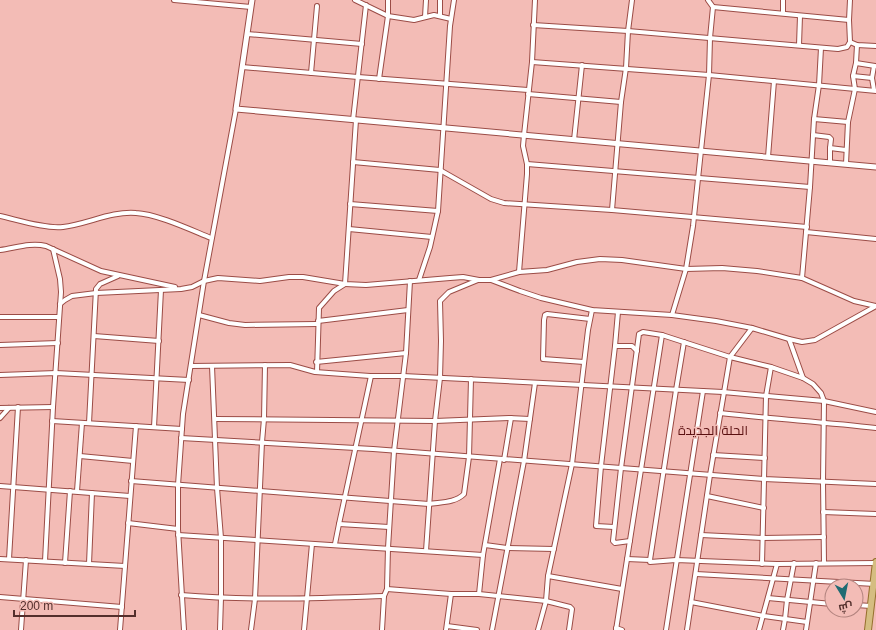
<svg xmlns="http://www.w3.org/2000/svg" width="876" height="630" font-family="Helvetica,Cairo,sans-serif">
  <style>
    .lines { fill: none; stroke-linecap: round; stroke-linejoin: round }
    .minor-casing { stroke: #9b4c46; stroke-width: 6 }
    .tertiary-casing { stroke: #9b4c46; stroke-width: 7 }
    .primary-casing { stroke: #956f2d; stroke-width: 8 }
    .minor { stroke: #fff; stroke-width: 4 }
    .tertiary { stroke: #fff; stroke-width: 5 }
    .primary { stroke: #d5bd81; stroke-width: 6 }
    .labels { text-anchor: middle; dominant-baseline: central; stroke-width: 3; stroke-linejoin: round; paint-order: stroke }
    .quarter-label { font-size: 13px; fill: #5a0f10; stroke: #f3bcb6 }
  </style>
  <rect width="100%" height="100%" fill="#f3bcb6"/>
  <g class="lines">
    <!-- minor casing -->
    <g class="minor-casing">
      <g id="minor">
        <polyline points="174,0 251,7"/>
        <polyline points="355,0 388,16 414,20 434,15 451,19"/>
        <polyline points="783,0 783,13"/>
        <polyline points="713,7 849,20"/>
        <polyline points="440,16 440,0"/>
        <polyline points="425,17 426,0"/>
        <polyline points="533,25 628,31 838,49 847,47 850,42 849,20 850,0"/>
        <polyline points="247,34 362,44"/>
        <polyline points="850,42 857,45 876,46"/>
        <polyline points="799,45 800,16"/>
        <polyline points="532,62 709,75 876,91"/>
        <polyline points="856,63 875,66"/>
        <polyline points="242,67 358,77 528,90"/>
        <polyline points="311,73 317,6"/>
        <polyline points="853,76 872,78"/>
        <polyline points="379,79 388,16 388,0"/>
        <polyline points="874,90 872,78 874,66"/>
        <polyline points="528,94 621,102"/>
        <polyline points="814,119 848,122"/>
        <polyline points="353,120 366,5"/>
        <polyline points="813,135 829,137 831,139 830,148 846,150"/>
        <polyline points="574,140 582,65"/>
        <polyline points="830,148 830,163"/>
        <polyline points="768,157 774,81"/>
        <polyline points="353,162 440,170 491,199 504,203 612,210 807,227"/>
        <polyline points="527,164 810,187"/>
        <polyline points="846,164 848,122 855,89 853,76 856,63 857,45"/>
        <polyline points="350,204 438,211"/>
        <polyline points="612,210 621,102 626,68 628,31 632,0"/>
        <path d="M0 216C18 220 46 229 63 227 88 224 111 211 136 213 157 214 191 230 211 238"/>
        <polyline points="349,229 432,237"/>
        <polyline points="806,232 876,239"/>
        <path d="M0 250C15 248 31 242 46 246L101 271 175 287"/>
        <polyline points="519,272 527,174 527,164 523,146 524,135 532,62 535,0"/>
        <polyline points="802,278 810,187 814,119 819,85 821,48"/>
        <polyline points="419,280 430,247 438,211 450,26 454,0"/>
        <polyline points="491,280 520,291 541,298 592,310 672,315 716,321 752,328 789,339 802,342 815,340 876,306"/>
        <polyline points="60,304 65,300 72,296 96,293 181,289 192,287 204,281 218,278 260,281 289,277 303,277 345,284 366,285 450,278 463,277 479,280 491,280 519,272 547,270 577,262 600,259 622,260 686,269 722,268 757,271 802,278 854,301 876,306"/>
        <polyline points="199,315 229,323 245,325 317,324"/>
        <polyline points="672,315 686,269 693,226 709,75 710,38 713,7 708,0"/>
        <polyline points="0,317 59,317"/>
        <polyline points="318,321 408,310"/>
        <polyline points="94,336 159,341"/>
        <polyline points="789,339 803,378"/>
        <polyline points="0,345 58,343"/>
        <polyline points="615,346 618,312"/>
        <polyline points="316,362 406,353"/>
        <polyline points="584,362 543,359 544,320 545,315 547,314 590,319"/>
        <polyline points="191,366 290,365 315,372 370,376 403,376 723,392 824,401 876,412"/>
        <polyline points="212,366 217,488 221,538 221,598 220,630"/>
        <polyline points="317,372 319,308 334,291 345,284 356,120"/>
        <polyline points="0,375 56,373 189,380"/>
        <polyline points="0,408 53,407"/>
        <path d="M720 413C772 419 824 422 876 428"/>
        <polyline points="0,418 9,408"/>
        <polyline points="215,419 435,421 509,418 530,419"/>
        <polyline points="52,421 182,429"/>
        <polyline points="89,423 96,289 100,284 118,276"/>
        <polyline points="154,427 161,290"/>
        <polyline points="181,438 373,449 764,479 876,484"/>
        <polyline points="713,455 765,458"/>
        <polyline points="80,456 133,461"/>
        <polyline points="504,460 511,418"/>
        <path d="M131 481 429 504C441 502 455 503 464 494L469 457 471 379"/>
        <polyline points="0,486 130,496"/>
        <polyline points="77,491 82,423"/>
        <polyline points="707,496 764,508"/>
        <polyline points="823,512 876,514"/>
        <polyline points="128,523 178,529"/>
        <polyline points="339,524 389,527"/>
        <polyline points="614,527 596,526 601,466 615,346 632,346 637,351"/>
        <polyline points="178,535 483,555"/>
        <polyline points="701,535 763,538 824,537"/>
        <polyline points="630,541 615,543 613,541 621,468 639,334 643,332 662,335 730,357 771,367 803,378 813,384 821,393 824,401 823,482 824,563"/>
        <polyline points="335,544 339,524 371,376"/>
        <polyline points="485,545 507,548 554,549"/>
        <polyline points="426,551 435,421 440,378 441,341 440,301 449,292 478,280"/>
        <polyline points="0,559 125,566"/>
        <polyline points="9,559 18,407"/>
        <polyline points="627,559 650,560 650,562 676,560 777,564 876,563"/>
        <polyline points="650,560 676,390 684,342"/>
        <polyline points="45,561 53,407 61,292 60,279 53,249"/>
        <polyline points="65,563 70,491"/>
        <polyline points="89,564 92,493"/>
        <polyline points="762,564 766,396 771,367"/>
        <polyline points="696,574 875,584"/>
        <polyline points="548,576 622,589"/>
        <polyline points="387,589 451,594 479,594 546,601 570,607 572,609 569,630"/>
        <polyline points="479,594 483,555 500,459"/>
        <path d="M181 595C249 601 316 598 384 596"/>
        <polyline points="0,597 122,607"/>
        <polyline points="768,598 832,604"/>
        <polyline points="691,602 764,616 807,622"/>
        <polyline points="856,605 871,606"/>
        <polyline points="447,626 477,630"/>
        <polyline points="616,628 622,630"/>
        <polyline points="21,630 26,560"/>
        <polyline points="120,630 136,426"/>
        <polyline points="184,630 178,529 178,485 183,414 204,281 236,109"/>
        <polyline points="251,630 255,599 262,442 264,419 265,365"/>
        <polyline points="304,630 312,544"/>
        <polyline points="382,630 384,596 387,589 388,548 394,451 406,353 410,281"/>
        <polyline points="446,630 451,594"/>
        <polyline points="492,630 524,461 535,383"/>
        <polyline points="538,630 546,601 548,576 572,464 588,330 592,310"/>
        <polyline points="616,630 662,335"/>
        <polyline points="666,630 703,391"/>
        <polyline points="687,630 710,475 730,357 752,328"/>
        <polyline points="759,630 777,564"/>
        <polyline points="783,630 785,619 787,600 794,563"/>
        <polyline points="806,630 816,563"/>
      </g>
    </g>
    <!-- tertiary casing -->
    <g class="tertiary-casing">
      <polyline id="tertiary" points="252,0 236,109 876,167"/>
    </g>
    <!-- primary casing -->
    <g class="primary-casing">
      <polyline id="primary" points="868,630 876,562"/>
    </g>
    <!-- minor -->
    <use href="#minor" class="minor"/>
    <!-- tertiary -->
    <use href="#tertiary" class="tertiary"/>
    <!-- primary -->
    <use href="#primary" class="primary"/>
  </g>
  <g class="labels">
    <!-- quarter labels -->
    <g class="quarter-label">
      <text x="713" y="430">الحلة الجديدة</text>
    </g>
  </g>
  <!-- north arrow -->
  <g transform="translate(844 598) rotate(170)"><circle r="19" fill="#f3bcb6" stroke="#b3847f"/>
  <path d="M0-3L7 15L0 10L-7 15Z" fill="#206b73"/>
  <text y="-6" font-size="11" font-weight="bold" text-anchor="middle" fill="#532f2c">ش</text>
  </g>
  <!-- scale -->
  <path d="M14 610v6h121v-6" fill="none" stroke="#532f2c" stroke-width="2"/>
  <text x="20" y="610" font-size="12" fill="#532f2c" stroke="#f3bcb6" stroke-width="3" paint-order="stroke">200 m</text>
</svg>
